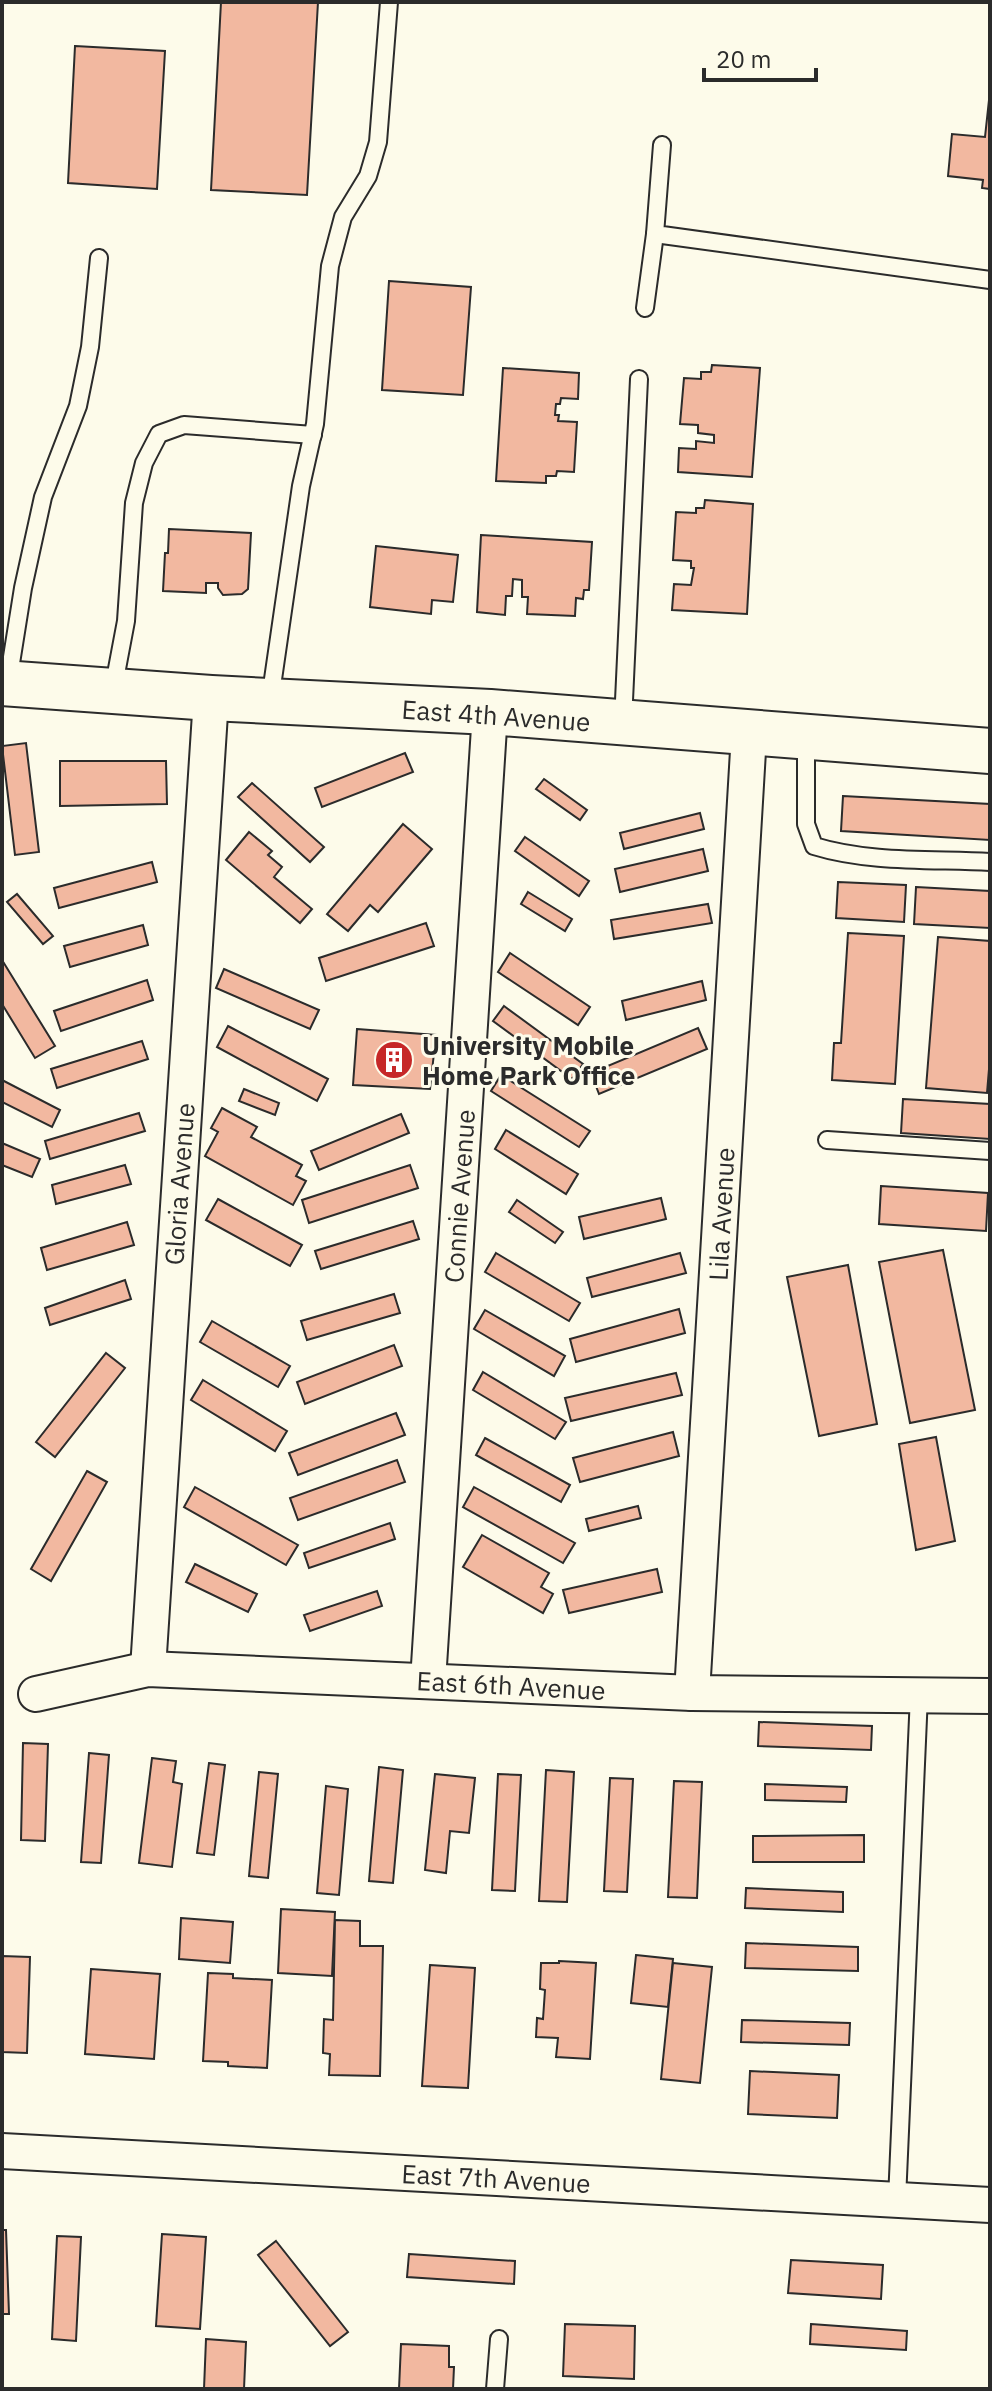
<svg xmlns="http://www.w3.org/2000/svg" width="992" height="2391" font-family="'IBM Plex Sans',sans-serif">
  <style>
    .building { fill: #f2b8a0; stroke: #2b2b2b; stroke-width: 2 }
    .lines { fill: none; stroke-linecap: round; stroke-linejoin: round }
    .lane-casing { stroke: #2b2b2b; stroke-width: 20 }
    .street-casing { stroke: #2b2b2b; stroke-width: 38 }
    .secondary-casing { stroke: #2b2b2b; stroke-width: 48 }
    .lane { stroke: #fdfbea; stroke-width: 16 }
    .street { stroke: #fdfbea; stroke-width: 34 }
    .secondary { stroke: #fdfbea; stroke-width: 44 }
    .labels { text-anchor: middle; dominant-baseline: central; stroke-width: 6; stroke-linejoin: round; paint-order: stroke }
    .street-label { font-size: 26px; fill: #2b2b2b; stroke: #fdfbea }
    .poi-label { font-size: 26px; font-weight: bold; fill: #2b2b2b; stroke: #fdfbea; text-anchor: start }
  </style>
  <rect width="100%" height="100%" fill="#fdfbea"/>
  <!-- building -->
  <g class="building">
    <polygon points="221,2 318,2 307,195 211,190"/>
    <polygon points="75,46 165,51 157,189 68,183"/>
    <polygon points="989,100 990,100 990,189 982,188 983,180 948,176 952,134 985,137"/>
    <polygon points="389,281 471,287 463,395 382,390"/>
    <polygon points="712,365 760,368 752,477 678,472 679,448 696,449 696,441 714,443 714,435 698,433 698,425 680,424 684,378 701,379 701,372 711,372"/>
    <polygon points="503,368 579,373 578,399 561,398 560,404 556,404 555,415 559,415 558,421 577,422 574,472 557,471 556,476 546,476 546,483 496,481"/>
    <polygon points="705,500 753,504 747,614 672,610 674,584 691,585 694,568 691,568 691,561 673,560 676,512 696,513 696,508 704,508"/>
    <polygon points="169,529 251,533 248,589 242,594 223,595 218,588 218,583 206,583 206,593 163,591 165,553 168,553"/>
    <polygon points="481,535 592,542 589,590 584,590 583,599 576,598 575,616 527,614 528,597 522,597 522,580 513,579 512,596 506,596 505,615 477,612"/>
    <polygon points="376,546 458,555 453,602 432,600 431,614 370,607"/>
    <polygon points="26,743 39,852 15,855 2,746"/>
    <polygon points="405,753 413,772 322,807 315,788"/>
    <polygon points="60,761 166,761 167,804 60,806"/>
    <polygon points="544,779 587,810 580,820 536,789"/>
    <polygon points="252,783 324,847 310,862 238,797"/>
    <polygon points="843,796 990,804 990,840 841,831"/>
    <polygon points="700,813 704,829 624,849 620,833"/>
    <polygon points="403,824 432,849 378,912 370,905 348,931 327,914"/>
    <polygon points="249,832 272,851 268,855 282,867 274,877 312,909 300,923 226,860"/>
    <polygon points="525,837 589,881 579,896 515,851"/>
    <polygon points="703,849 708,871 620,892 615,869"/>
    <polygon points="152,862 157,882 59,908 54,888"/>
    <polygon points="838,882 906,885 904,922 836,918"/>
    <polygon points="916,887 990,891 990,928 914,924"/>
    <polygon points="528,892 572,919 565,931 521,904"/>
    <polygon points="17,894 53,936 43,944 7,902"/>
    <polygon points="708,904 712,923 614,939 611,920"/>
    <polygon points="426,923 434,946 326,981 319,958"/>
    <polygon points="143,925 148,945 70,967 64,946"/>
    <polygon points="848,933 904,936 895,1084 832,1080 834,1043 841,1043"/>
    <polygon points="938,937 990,941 990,1057 987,1093 926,1088"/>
    <polygon points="510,953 590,1007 578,1025 498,972"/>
    <polygon points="2,960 55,1046 35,1058 2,1004"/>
    <polygon points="224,969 319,1010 310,1029 216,988"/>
    <polygon points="147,980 153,1000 61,1031 54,1011"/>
    <polygon points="702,981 706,1000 626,1020 622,1001"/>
    <polygon points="504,1006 583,1064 572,1079 493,1021"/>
    <polygon points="228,1026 328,1079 317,1101 217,1047"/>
    <polygon points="698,1028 707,1049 599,1094 591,1073"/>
    <polygon points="357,1029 436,1035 430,1089 353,1085"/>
    <polygon points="142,1041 148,1059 57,1088 51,1069"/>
    <polygon points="501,1075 590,1131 579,1147 491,1091"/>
    <polygon points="2,1080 60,1110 52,1127 2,1102"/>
    <polygon points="244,1089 279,1103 275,1115 239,1101"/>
    <polygon points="903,1099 990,1104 990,1139 901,1133"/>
    <polygon points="222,1108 257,1127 251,1137 302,1165 296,1176 306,1181 293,1205 205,1156 218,1132 211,1128"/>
    <polygon points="139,1113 145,1131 50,1159 45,1141"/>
    <polygon points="401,1114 409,1133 319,1170 311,1151"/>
    <polygon points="506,1130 578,1174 566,1194 495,1149"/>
    <polygon points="2,1143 40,1159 32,1177 2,1165"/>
    <polygon points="125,1165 131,1184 56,1204 52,1185"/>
    <polygon points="410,1165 418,1188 309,1223 302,1200"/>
    <polygon points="881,1186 988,1193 986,1231 879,1224"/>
    <polygon points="661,1198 666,1219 584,1239 579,1217"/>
    <polygon points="218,1199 302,1245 290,1266 206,1220"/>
    <polygon points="517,1200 563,1232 555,1243 509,1212"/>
    <polygon points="413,1221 419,1239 321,1269 315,1251"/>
    <polygon points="127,1222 134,1245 47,1270 41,1248"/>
    <polygon points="943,1250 975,1410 910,1423 879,1262"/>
    <polygon points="496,1253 580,1303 569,1321 485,1272"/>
    <polygon points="680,1253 686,1273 592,1297 587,1278"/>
    <polygon points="848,1265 877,1424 819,1436 787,1277"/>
    <polygon points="125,1280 131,1299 50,1325 45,1308"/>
    <polygon points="394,1294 400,1313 307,1340 301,1321"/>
    <polygon points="679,1309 685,1333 576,1362 570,1339"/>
    <polygon points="485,1310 565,1356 554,1376 474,1329"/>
    <polygon points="212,1321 290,1366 278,1387 200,1342"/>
    <polygon points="394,1345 402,1366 305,1404 297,1382"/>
    <polygon points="106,1353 125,1368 55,1457 36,1442"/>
    <polygon points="483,1372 566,1422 555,1439 473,1390"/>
    <polygon points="676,1373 682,1395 571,1421 565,1398"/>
    <polygon points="203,1380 287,1431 275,1451 191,1400"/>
    <polygon points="396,1413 405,1435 298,1475 289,1453"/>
    <polygon points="673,1432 679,1456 580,1482 573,1458"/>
    <polygon points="936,1437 955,1541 916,1550 899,1444"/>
    <polygon points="485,1438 570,1485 561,1502 476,1455"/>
    <polygon points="397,1460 405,1482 298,1520 290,1498"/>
    <polygon points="87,1471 107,1482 51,1581 31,1569"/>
    <polygon points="195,1487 298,1545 286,1565 184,1507"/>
    <polygon points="474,1487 575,1543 563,1563 463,1507"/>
    <polygon points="638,1506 641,1518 589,1531 586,1519"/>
    <polygon points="390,1523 395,1539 309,1568 304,1553"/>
    <polygon points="482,1535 549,1573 541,1587 553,1594 543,1613 463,1567"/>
    <polygon points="195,1564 257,1594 248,1612 186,1582"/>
    <polygon points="657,1569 662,1592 569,1613 563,1590"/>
    <polygon points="377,1591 382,1606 310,1631 304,1615"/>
    <polygon points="759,1722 872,1726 871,1750 758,1746"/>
    <polygon points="23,1743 48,1744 45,1841 21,1840"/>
    <polygon points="89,1753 109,1755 101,1863 81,1862"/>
    <polygon points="152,1758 176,1761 173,1782 182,1784 172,1867 139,1863"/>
    <polygon points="209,1763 225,1765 214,1855 197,1853"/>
    <polygon points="379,1767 403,1770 393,1883 369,1881"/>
    <polygon points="546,1770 574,1772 567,1902 539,1901"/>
    <polygon points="259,1772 278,1774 268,1878 249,1876"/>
    <polygon points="435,1774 475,1778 469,1833 450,1831 446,1873 425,1870"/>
    <polygon points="498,1774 521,1775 515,1891 492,1890"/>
    <polygon points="610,1778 633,1779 627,1892 604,1891"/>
    <polygon points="674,1781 702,1782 697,1898 668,1897"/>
    <polygon points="765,1784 847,1787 846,1802 765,1800"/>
    <polygon points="326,1786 348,1789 339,1895 317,1893"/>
    <polygon points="864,1835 864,1862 753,1862 753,1836"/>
    <polygon points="746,1888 843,1892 843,1912 745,1908"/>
    <polygon points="281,1909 335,1912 332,1976 278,1973"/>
    <polygon points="181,1918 233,1922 230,1963 179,1959"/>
    <polygon points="335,1920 360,1921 360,1946 383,1946 380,2076 329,2075 330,2054 323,2053 324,2019 333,2020"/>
    <polygon points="746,1943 858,1947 858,1971 745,1968"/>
    <polygon points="636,1955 673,1959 668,2007 631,2003"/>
    <polygon points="2,1956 30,1957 27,2053 2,2052"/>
    <polygon points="559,1961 596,1963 590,2059 556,2057 558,2038 536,2037 537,2018 543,2019 545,1990 540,1989 541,1963 559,1963"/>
    <polygon points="673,1963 712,1967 700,2083 661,2079"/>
    <polygon points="430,1965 475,1968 468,2088 422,2086"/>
    <polygon points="91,1969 160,1974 154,2059 85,2054"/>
    <polygon points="208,1973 233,1974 233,1978 272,1980 267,2068 228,2066 228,2062 203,2061"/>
    <polygon points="742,2020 850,2023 849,2045 741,2042"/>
    <polygon points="750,2071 839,2075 837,2118 748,2114"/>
    <polygon points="2,2230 6,2230 9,2314 2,2314"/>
    <polygon points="162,2234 206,2237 200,2329 156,2326"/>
    <polygon points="57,2236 81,2237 76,2341 52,2339"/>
    <polygon points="276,2241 348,2332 330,2346 258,2255"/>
    <polygon points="409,2254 515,2261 514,2284 407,2277"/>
    <polygon points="791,2260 883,2265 881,2299 788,2293"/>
    <polygon points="565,2324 635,2326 634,2379 563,2376"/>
    <polygon points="811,2324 907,2331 906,2350 810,2344"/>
    <polygon points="206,2339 246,2342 244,2389 204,2389"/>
    <polygon points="401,2344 449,2346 449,2367 454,2367 453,2389 399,2389"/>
  </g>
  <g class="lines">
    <!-- lane casing -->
    <g class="lane-casing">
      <g id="lane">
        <polyline points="662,145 655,234 990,280"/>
        <polyline points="645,308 655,234"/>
        <polyline points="8,682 23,588 43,497 78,406 90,347 99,258"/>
        <polyline points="113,690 126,621 134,503 144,463 159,434 184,425 313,435"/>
        <polyline points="270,700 301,486 315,424 330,266 343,217 368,176 378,142 389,2"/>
        <polyline points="623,722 639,379"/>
        <path d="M806 740V824L814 846C869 863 932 859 990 862"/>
        <polyline points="827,1140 990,1151"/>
        <polyline points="897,2200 919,1695"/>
        <polyline points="495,2389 499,2339"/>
      </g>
    </g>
    <!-- street casing -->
    <g class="street-casing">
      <g id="street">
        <polyline points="148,1669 211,698"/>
        <polyline points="428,1681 490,712"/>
        <polyline points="692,1693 749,734"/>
        <polyline points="36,1694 148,1669 692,1693 990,1696"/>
        <polyline points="2,2151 990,2205"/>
      </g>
    </g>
    <!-- secondary casing -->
    <g class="secondary-casing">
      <polyline id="secondary" points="2,683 211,698 490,712 990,751"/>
    </g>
    <!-- lane -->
    <use href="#lane" class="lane"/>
    <!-- street -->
    <use href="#street" class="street"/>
    <!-- secondary -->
    <use href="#secondary" class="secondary"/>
  </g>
  <!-- icons -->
  <defs>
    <g id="building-disc" transform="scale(2)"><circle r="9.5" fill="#c62828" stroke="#fdfbea"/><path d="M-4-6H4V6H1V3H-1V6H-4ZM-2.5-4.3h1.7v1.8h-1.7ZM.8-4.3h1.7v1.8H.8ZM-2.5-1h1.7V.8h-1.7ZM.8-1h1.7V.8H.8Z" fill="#fff"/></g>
  </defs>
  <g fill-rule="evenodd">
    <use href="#building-disc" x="394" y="1060"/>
  </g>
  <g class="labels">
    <!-- street labels -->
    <g class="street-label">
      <text transform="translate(496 715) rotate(4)">East 4th Avenue</text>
      <text transform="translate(179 1184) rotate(-86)">Gloria Avenue</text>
      <text transform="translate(459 1196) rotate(-86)">Connie Avenue</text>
      <text transform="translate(721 1214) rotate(-87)">Lila Avenue</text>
      <text transform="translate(511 1685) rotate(3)">East 6th Avenue</text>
      <text transform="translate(496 2178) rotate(3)">East 7th Avenue</text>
    </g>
    <!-- poi labels -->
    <g class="poi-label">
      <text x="422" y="1045">University Mobile<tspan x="422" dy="30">Home Park Office</tspan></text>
    </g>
  </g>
  <!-- border -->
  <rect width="992" height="2391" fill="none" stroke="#2b2b2b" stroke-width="8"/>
  <!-- scale -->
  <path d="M704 68v12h112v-12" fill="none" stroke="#2b2b2b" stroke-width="4"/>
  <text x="716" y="68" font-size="24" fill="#2b2b2b" stroke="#fdfbea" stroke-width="6" paint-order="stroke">20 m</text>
</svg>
